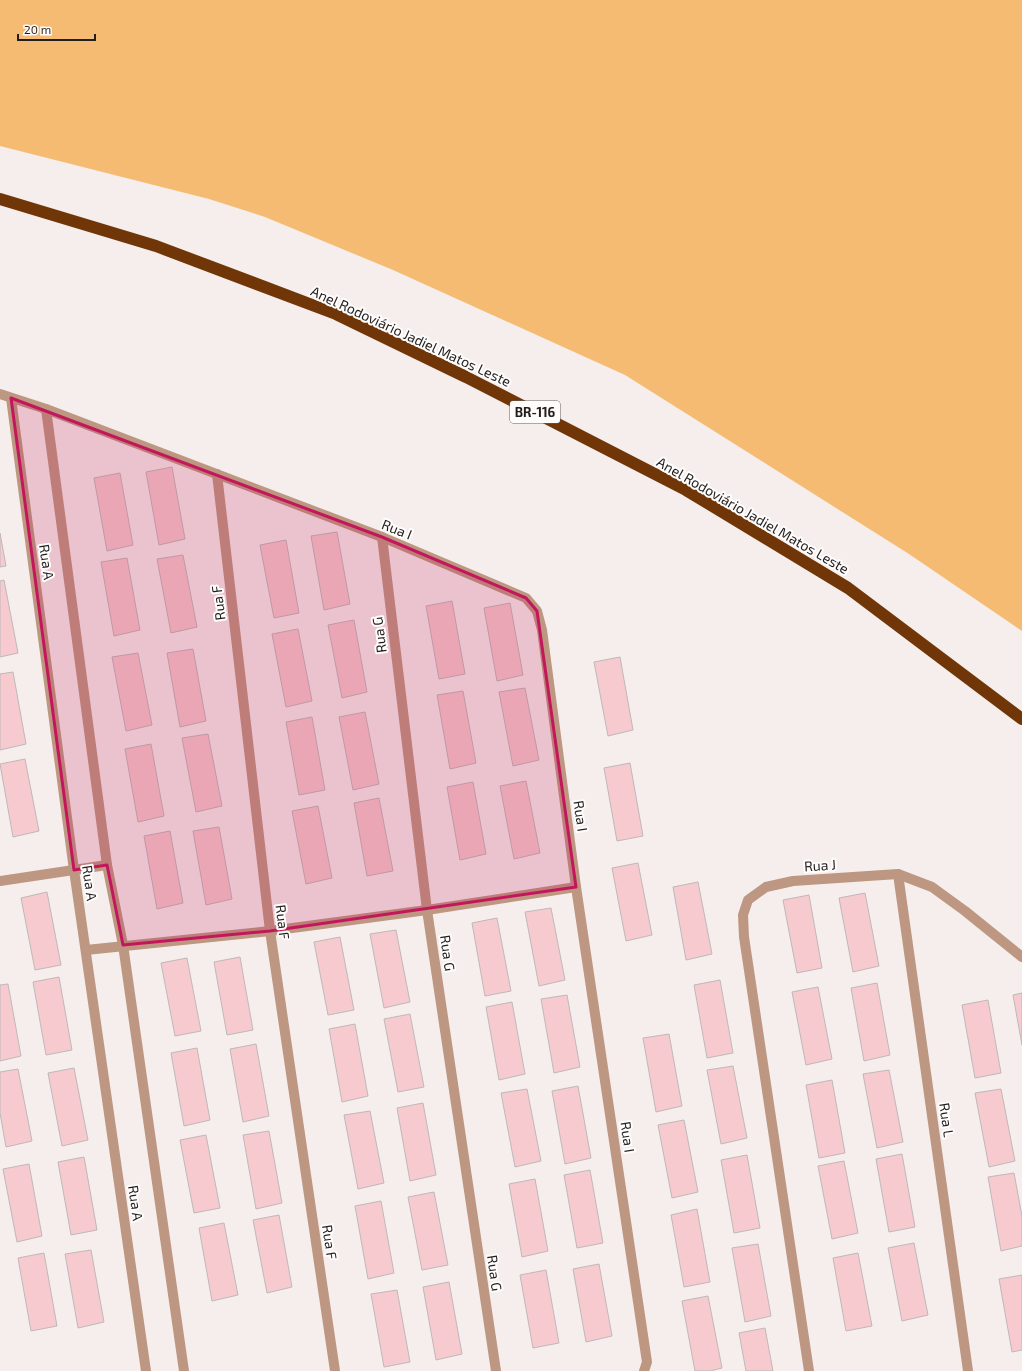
<svg xmlns="http://www.w3.org/2000/svg" width="1022" height="1371" font-family="'Exo 2',sans-serif">
  <style>
    .green { fill: #f6bb73 }
    .building { fill: #f6cace; stroke: #bfb8b8 }
    .lines { fill: none; stroke-linecap: round; stroke-linejoin: round }
    .street { stroke: #bd9781; stroke-width: 10 }
    .highway { stroke: #713607; stroke-width: 12 }
    .marked { fill: #c2185b; fill-opacity: 0.2; stroke: #c2185b; stroke-width: 3; stroke-linejoin: round }
    .labels { text-anchor: middle; dominant-baseline: central; stroke-width: 4; stroke-linejoin: round; paint-order: stroke }
    .shield { fill: #fffcfc; stroke: #646161; stroke-width: 1 }
    .shield-label { font-size: 13px; font-weight: bold; fill: #211e1e }
    .street-label { font-size: 14px; fill: #211e1e; stroke: #fffcfc }
  </style>
  <rect width="100%" height="100%" fill="#f5eeec"/>
  <!-- green -->
  <polygon class="green" points="0,0 1022,0 1022,631 909,554 625,375 393,270 265,217 209,199 0,146"/>
  <!-- building -->
  <g class="building">
    <polygon points="172,467 185,539 159,545 146,472"/>
    <polygon points="120,473 133,545 107,551 94,478"/>
    <polygon points="337,532 350,604 324,610 311,536"/>
    <polygon points="0,533 6,566 0,567"/>
    <polygon points="286,540 299,613 274,618 260,545"/>
    <polygon points="183,555 197,627 171,633 157,559"/>
    <polygon points="127,558 140,630 114,636 101,562"/>
    <polygon points="4,580 18,653 0,657 0,581"/>
    <polygon points="452,601 465,674 439,679 426,606"/>
    <polygon points="510,603 523,675 497,681 484,608"/>
    <polygon points="354,620 367,692 342,698 328,625"/>
    <polygon points="298,629 312,701 286,707 272,634"/>
    <polygon points="193,649 206,721 180,727 167,653"/>
    <polygon points="138,653 152,725 126,731 112,657"/>
    <polygon points="620,657 633,730 608,736 594,662"/>
    <polygon points="13,672 26,744 0,750 0,674"/>
    <polygon points="525,688 539,760 513,766 499,692"/>
    <polygon points="463,691 476,763 450,769 437,695"/>
    <polygon points="365,712 379,784 353,790 339,717"/>
    <polygon points="312,717 325,790 299,795 286,722"/>
    <polygon points="208,734 222,806 196,812 182,738"/>
    <polygon points="151,744 164,816 138,822 125,749"/>
    <polygon points="25,759 39,831 13,837 0,764"/>
    <polygon points="630,763 643,836 617,841 604,768"/>
    <polygon points="526,781 540,853 514,859 500,786"/>
    <polygon points="473,782 486,854 460,860 447,787"/>
    <polygon points="379,798 393,871 367,876 354,803"/>
    <polygon points="318,806 332,878 306,884 292,811"/>
    <polygon points="219,827 232,899 206,905 193,831"/>
    <polygon points="170,831 183,903 157,909 144,836"/>
    <polygon points="638,863 652,935 626,941 612,868"/>
    <polygon points="698,882 712,954 686,960 673,887"/>
    <polygon points="47,892 61,965 35,970 21,898"/>
    <polygon points="865,893 879,966 853,972 839,898"/>
    <polygon points="809,895 822,968 797,973 783,900"/>
    <polygon points="551,908 565,980 539,986 525,912"/>
    <polygon points="497,918 511,991 485,996 472,923"/>
    <polygon points="396,930 410,1002 384,1008 370,934"/>
    <polygon points="340,937 354,1010 328,1015 314,942"/>
    <polygon points="240,957 253,1030 227,1035 214,962"/>
    <polygon points="187,958 201,1031 175,1036 161,963"/>
    <polygon points="59,977 72,1050 46,1055 33,982"/>
    <polygon points="720,980 733,1053 707,1058 694,985"/>
    <polygon points="877,983 890,1055 864,1061 851,988"/>
    <polygon points="8,984 21,1056 0,1061 0,985"/>
    <polygon points="818,987 832,1059 806,1065 792,992"/>
    <polygon points="1022,993 1022,1045 1013,995"/>
    <polygon points="567,995 580,1067 554,1073 541,999"/>
    <polygon points="988,1000 1001,1073 975,1078 962,1005"/>
    <polygon points="512,1002 525,1074 499,1080 486,1007"/>
    <polygon points="410,1014 424,1087 398,1092 384,1019"/>
    <polygon points="355,1024 368,1096 342,1102 329,1029"/>
    <polygon points="669,1034 682,1106 656,1112 643,1038"/>
    <polygon points="256,1044 269,1116 243,1122 230,1049"/>
    <polygon points="197,1048 210,1120 184,1126 171,1053"/>
    <polygon points="733,1066 747,1138 721,1144 707,1070"/>
    <polygon points="74,1068 88,1140 62,1146 48,1073"/>
    <polygon points="18,1069 32,1141 6,1147 0,1113 0,1072"/>
    <polygon points="889,1070 903,1142 877,1148 863,1074"/>
    <polygon points="832,1080 845,1153 819,1158 806,1085"/>
    <polygon points="578,1086 591,1158 565,1164 552,1091"/>
    <polygon points="527,1089 541,1161 515,1167 501,1093"/>
    <polygon points="1001,1089 1015,1161 989,1167 975,1093"/>
    <polygon points="423,1103 436,1175 410,1181 397,1108"/>
    <polygon points="370,1111 384,1183 358,1189 344,1115"/>
    <polygon points="684,1120 698,1192 672,1198 658,1125"/>
    <polygon points="269,1131 282,1203 256,1209 243,1135"/>
    <polygon points="206,1135 220,1208 194,1213 180,1140"/>
    <polygon points="902,1154 915,1227 889,1232 876,1159"/>
    <polygon points="747,1155 760,1228 734,1233 721,1160"/>
    <polygon points="84,1157 97,1230 71,1235 58,1162"/>
    <polygon points="844,1161 858,1233 832,1239 818,1166"/>
    <polygon points="29,1164 42,1236 17,1242 3,1169"/>
    <polygon points="590,1170 603,1243 577,1248 564,1175"/>
    <polygon points="1014,1173 1022,1216 1022,1246 1001,1251 988,1177"/>
    <polygon points="535,1179 548,1251 522,1257 509,1184"/>
    <polygon points="434,1192 448,1265 422,1270 408,1197"/>
    <polygon points="381,1201 394,1273 368,1279 355,1206"/>
    <polygon points="697,1209 710,1282 684,1287 671,1215"/>
    <polygon points="279,1215 292,1287 267,1293 253,1220"/>
    <polygon points="224,1223 238,1295 212,1301 199,1228"/>
    <polygon points="914,1243 928,1315 902,1321 888,1248"/>
    <polygon points="758,1244 771,1316 745,1322 732,1248"/>
    <polygon points="91,1250 104,1322 78,1328 65,1254"/>
    <polygon points="44,1253 57,1326 31,1331 18,1258"/>
    <polygon points="858,1253 872,1326 846,1331 833,1258"/>
    <polygon points="599,1264 612,1336 586,1342 573,1269"/>
    <polygon points="546,1270 559,1343 533,1348 520,1275"/>
    <polygon points="1022,1275 1022,1350 1012,1352 999,1279"/>
    <polygon points="449,1282 462,1354 436,1360 423,1287"/>
    <polygon points="397,1290 410,1362 384,1367 371,1294"/>
    <polygon points="708,1296 722,1368 710,1371 695,1371 682,1301"/>
    <polygon points="765,1328 773,1371 746,1371 739,1333"/>
  </g>
  <g class="lines">
    <!-- street -->
    <g class="street">
      <polyline points="0,394 46,409 382,537 526,598 537,611 542,630 576,887 647,1362 644,1371"/>
      <polyline points="11,398 74,870 146,1371"/>
      <polyline points="46,409 107,865 123,945 184,1371"/>
      <polyline points="217,474 270,931 335,1371"/>
      <polyline points="382,537 427,910 496,1371"/>
      <polyline points="898,874 968,1371"/>
      <polyline points="0,881 107,865"/>
      <polyline points="86,950 270,931 427,910 576,887"/>
      <polyline points="809,1371 744,937 743,915 748,900 766,887 793,881 898,874 932,887 965,911 1022,957"/>
    </g>
    <!-- highway -->
    <polyline class="highway" points="0,199 156,246 336,314 466,377 686,490 848,588 1022,719"/>
  </g>
  <!-- marked area -->
  <path class="marked" d="M11 398 382 537 526 598 537 611 576 887 270 931 123 945 107 865 74 870Z"/>
  <g class="labels">
    <!-- shield labels -->
    <rect class="shield" x="510" y="401" width="50" height="22" rx="3"/>
    <g class="shield-label">
      <text x="535" y="412">BR-116</text>
    </g>
    <!-- street labels -->
    <g class="street-label">
      <text transform="translate(411 336) rotate(25)">Anel Rodoviário Jadiel Matos Leste</text>
      <text transform="translate(753 515) rotate(30)">Anel Rodoviário Jadiel Matos Leste</text>
      <text transform="translate(397 529) rotate(22)">Rua I</text>
      <text transform="translate(47 562) rotate(82)">Rua A</text>
      <text transform="translate(218 603) rotate(-97)">Rua F</text>
      <text transform="translate(379 635) rotate(-97)">Rua G</text>
      <text transform="translate(581 816) rotate(82)">Rua I</text>
      <text transform="translate(820 865) rotate(-4)">Rua J</text>
      <text transform="translate(90 883) rotate(82)">Rua A</text>
      <text transform="translate(283 922) rotate(83)">Rua F</text>
      <text transform="translate(448 953) rotate(82)">Rua G</text>
      <text transform="translate(947 1120) rotate(82)">Rua L</text>
      <text transform="translate(628 1137) rotate(82)">Rua I</text>
      <text transform="translate(136 1203) rotate(82)">Rua A</text>
      <text transform="translate(330 1242) rotate(82)">Rua F</text>
      <text transform="translate(495 1273) rotate(82)">Rua G</text>
    </g>
  </g>
  <!-- scale -->
  <path d="M18 34v6h77v-6" fill="none" stroke="#211e1e" stroke-width="2"/>
  <text x="24" y="34" font-size="12" fill="#211e1e" stroke="#fffcfc" stroke-width="3" paint-order="stroke">20 m</text>
</svg>
